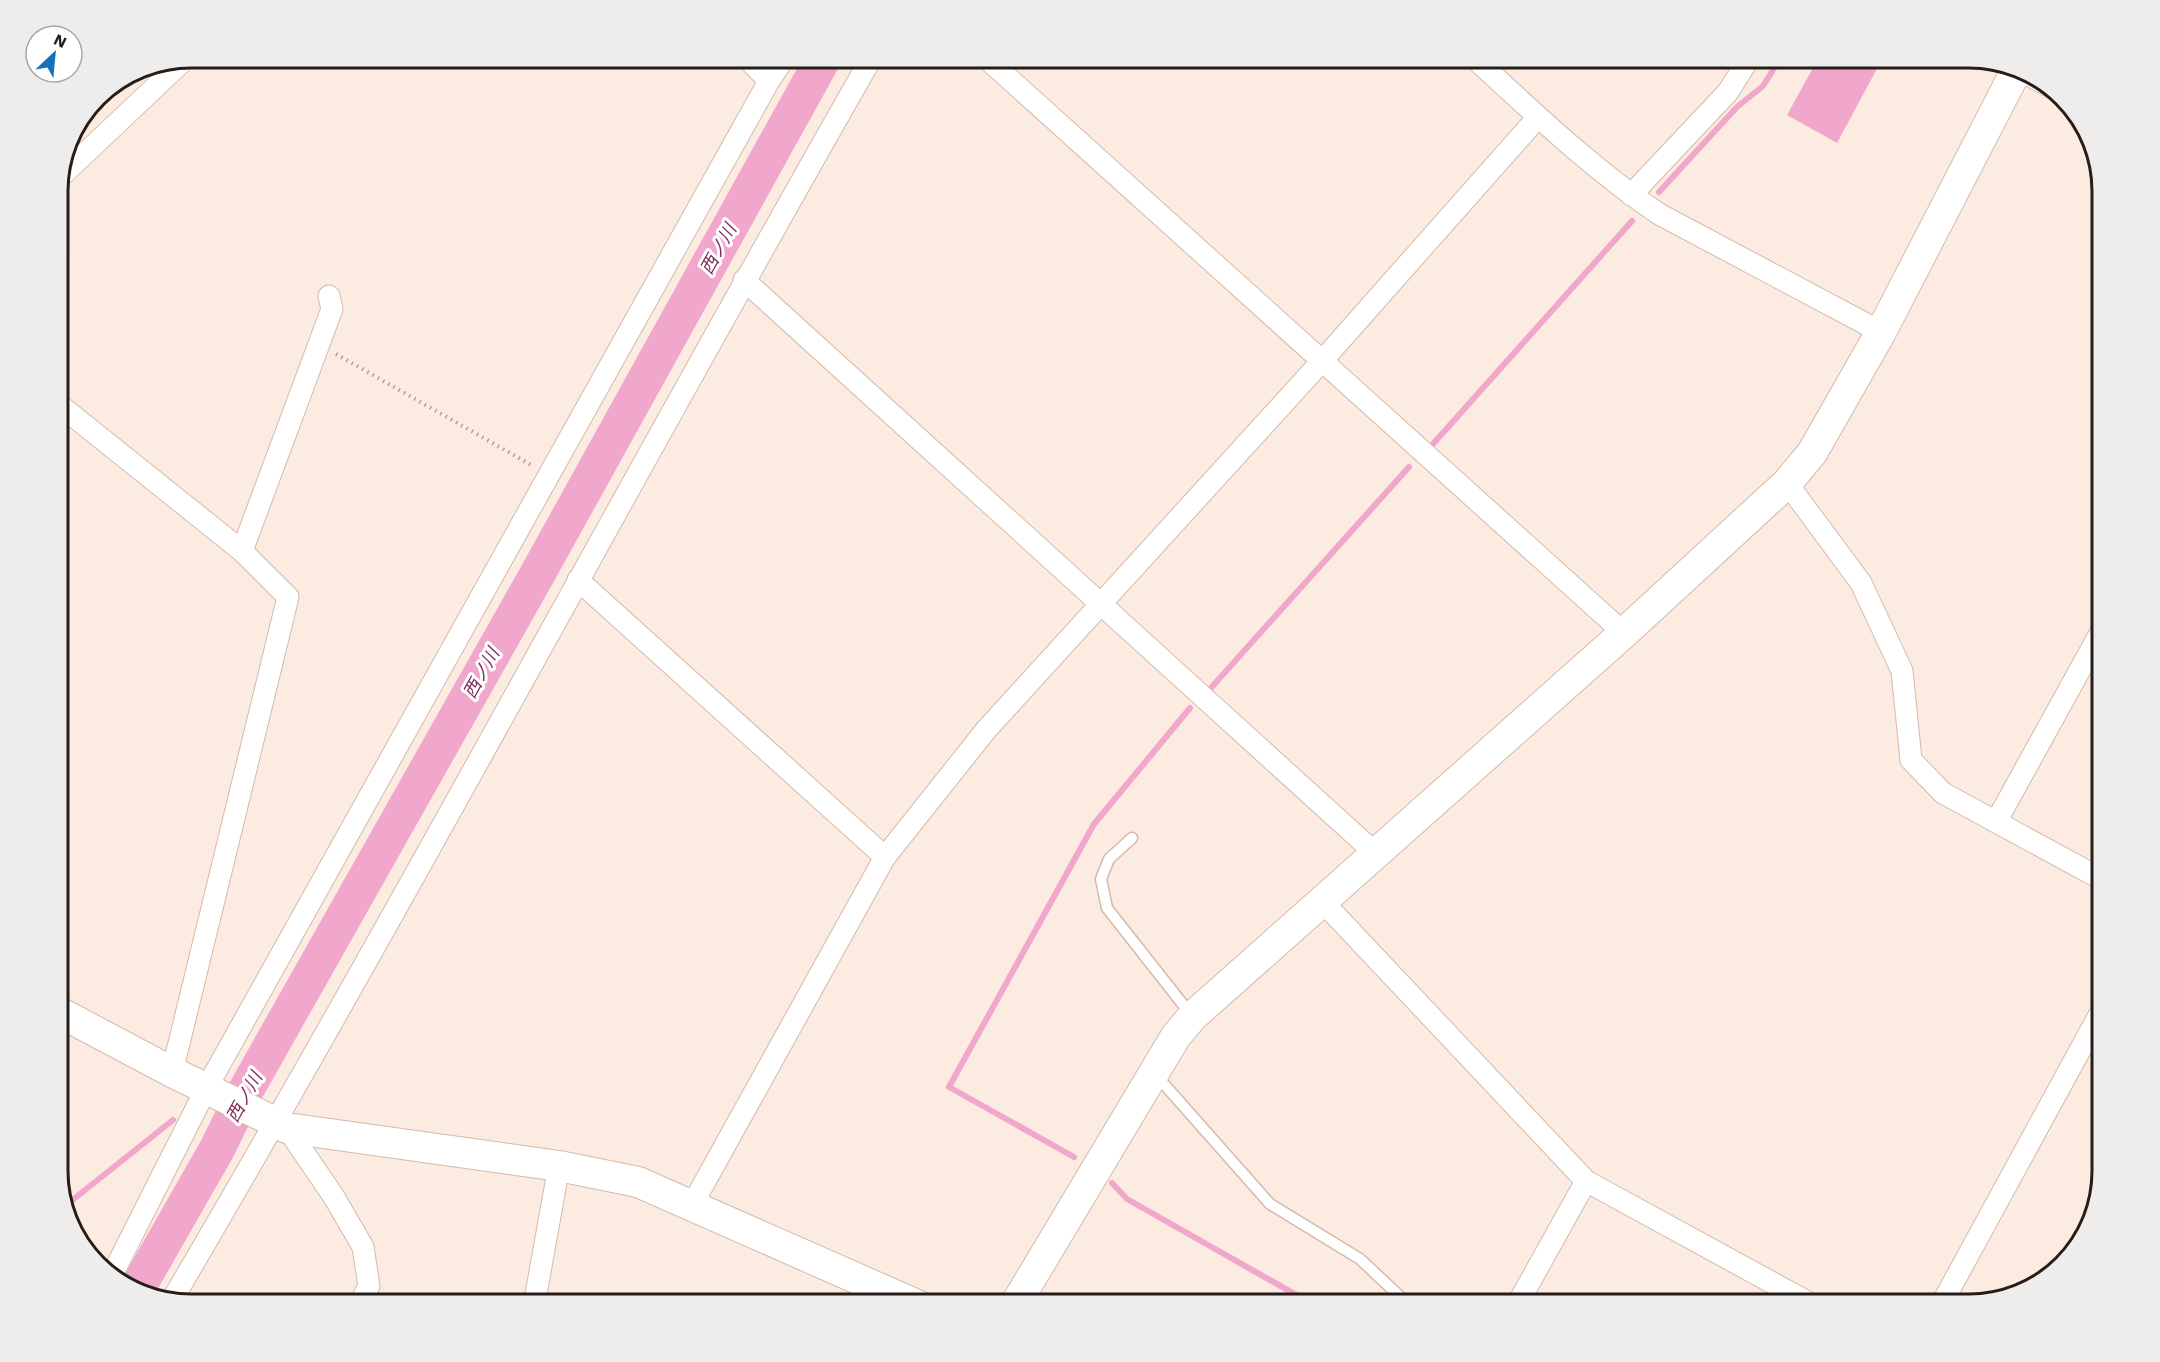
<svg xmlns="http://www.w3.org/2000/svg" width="2160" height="1362" font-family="'Work Sans','Noto Sans JP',sans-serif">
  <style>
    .water { fill: #f1a7cb }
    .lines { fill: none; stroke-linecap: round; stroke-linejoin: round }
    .stream { stroke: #f1a7cb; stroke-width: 6 }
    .river { stroke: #f1a7cb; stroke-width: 36 }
    .lane-casing { stroke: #d4baaa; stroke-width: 13 }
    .street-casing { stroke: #d4baaa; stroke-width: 23 }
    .secondary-casing { stroke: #d4baaa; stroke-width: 32 }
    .path { stroke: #afa198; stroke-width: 4; stroke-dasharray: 1.5 4.5; stroke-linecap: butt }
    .lane { stroke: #fff; stroke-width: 10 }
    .street { stroke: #fff; stroke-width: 21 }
    .secondary { stroke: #fff; stroke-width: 30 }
    .labels { text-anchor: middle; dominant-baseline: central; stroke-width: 6; stroke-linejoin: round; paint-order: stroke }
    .water-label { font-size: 18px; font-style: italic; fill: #7f2b5b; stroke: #fff }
    .rim { fill: none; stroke: #271d17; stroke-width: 3 }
  </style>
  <rect width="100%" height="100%" fill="#fcebe1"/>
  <!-- water -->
  <polygon class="water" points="1819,57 1863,57 1879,65 1837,143 1787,115"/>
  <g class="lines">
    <!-- stream -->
    <g class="stream">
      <polyline points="1659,192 1737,107 1763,86 1781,57"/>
      <polyline points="1433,444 1632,221"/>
      <polyline points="1210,689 1409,467"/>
      <polyline points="1074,1157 949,1087 1094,824 1190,708"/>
      <polyline points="1112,1183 1127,1199 1314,1305"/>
      <polyline points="65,1206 173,1120"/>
    </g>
    <!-- river -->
    <polyline class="river" points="137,1289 217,1149 246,1090 538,573 824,57"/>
    <!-- lane casing -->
    <g class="lane-casing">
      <g id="lane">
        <polyline points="1132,838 1109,859 1101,879 1107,908 1192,1016"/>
        <polyline points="1155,1074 1270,1204 1360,1259 1409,1305"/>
      </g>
    </g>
    <!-- street casing -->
    <g class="street-casing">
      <g id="street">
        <polyline points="746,57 769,81"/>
        <polyline points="985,57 1624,633"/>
        <path d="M1473 57C1532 111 1592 169 1659 214L1881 332"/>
        <polyline points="2028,75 2051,87"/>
        <polyline points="58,179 186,58"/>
        <polyline points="1631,195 1728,92 1750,57"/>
        <polyline points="744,280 1375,853"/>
        <polyline points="57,403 242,551 288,597 172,1072"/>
        <polyline points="1787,483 1861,583 1902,671 1911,760 1943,793 2103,880"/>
        <polyline points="242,551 332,309 329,296"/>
        <polyline points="578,580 885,857"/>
        <polyline points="1996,822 2103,628"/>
        <polyline points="1322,901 1586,1181 1813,1305"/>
        <polyline points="287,1128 334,1197 363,1247 369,1286 359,1305"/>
        <polyline points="692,1205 885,857 986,730 1322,361 1538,117"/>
        <polyline points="111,1277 206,1089 769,81 785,57"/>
        <path d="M172 1300C413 890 636 469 872 57"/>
        <polyline points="534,1305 559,1166"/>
        <polyline points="1517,1305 1586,1181"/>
        <polyline points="1941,1305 2103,1008"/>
      </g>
    </g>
    <!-- secondary casing -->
    <g class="secondary-casing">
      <g id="secondary">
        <polyline points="57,1011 172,1072 287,1128 559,1166 638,1182 917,1305"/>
        <polyline points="1015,1305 1176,1036 1193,1016 1624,633 1787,483 1812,453 1881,332 2016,71"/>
      </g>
    </g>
    <!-- path -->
    <polyline class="path" points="336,354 533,466"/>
    <!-- lane -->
    <use href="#lane" class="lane"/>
    <!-- street -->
    <use href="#street" class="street"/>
    <!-- secondary -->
    <use href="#secondary" class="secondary"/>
  </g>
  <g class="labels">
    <!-- water labels -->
    <g class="water-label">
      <text transform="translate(718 249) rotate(-61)">西ノ川</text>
      <text transform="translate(481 673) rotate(-61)">西ノ川</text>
      <text transform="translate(244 1097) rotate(-61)">西ノ川</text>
    </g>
  </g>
  <!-- crop -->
  <path d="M0 0H2160V1362H0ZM191 68H1969A123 123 0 0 1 2092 191V1171A123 123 0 0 1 1969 1294H191A123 123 0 0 1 68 1171V191A123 123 0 0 1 191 68Z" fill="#eeedec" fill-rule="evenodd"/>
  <path class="rim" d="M191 68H1969A123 123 0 0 1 2092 191V1171A123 123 0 0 1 1969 1294H191A123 123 0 0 1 68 1171V191A123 123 0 0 1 191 68Z"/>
  <!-- north arrow -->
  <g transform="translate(54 54) rotate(26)"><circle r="28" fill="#ffffff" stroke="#a9a5a2" stroke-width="1.5"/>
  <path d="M0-4.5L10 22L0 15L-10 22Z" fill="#1372bf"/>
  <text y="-9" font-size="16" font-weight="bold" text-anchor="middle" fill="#271d17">N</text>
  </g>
</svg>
